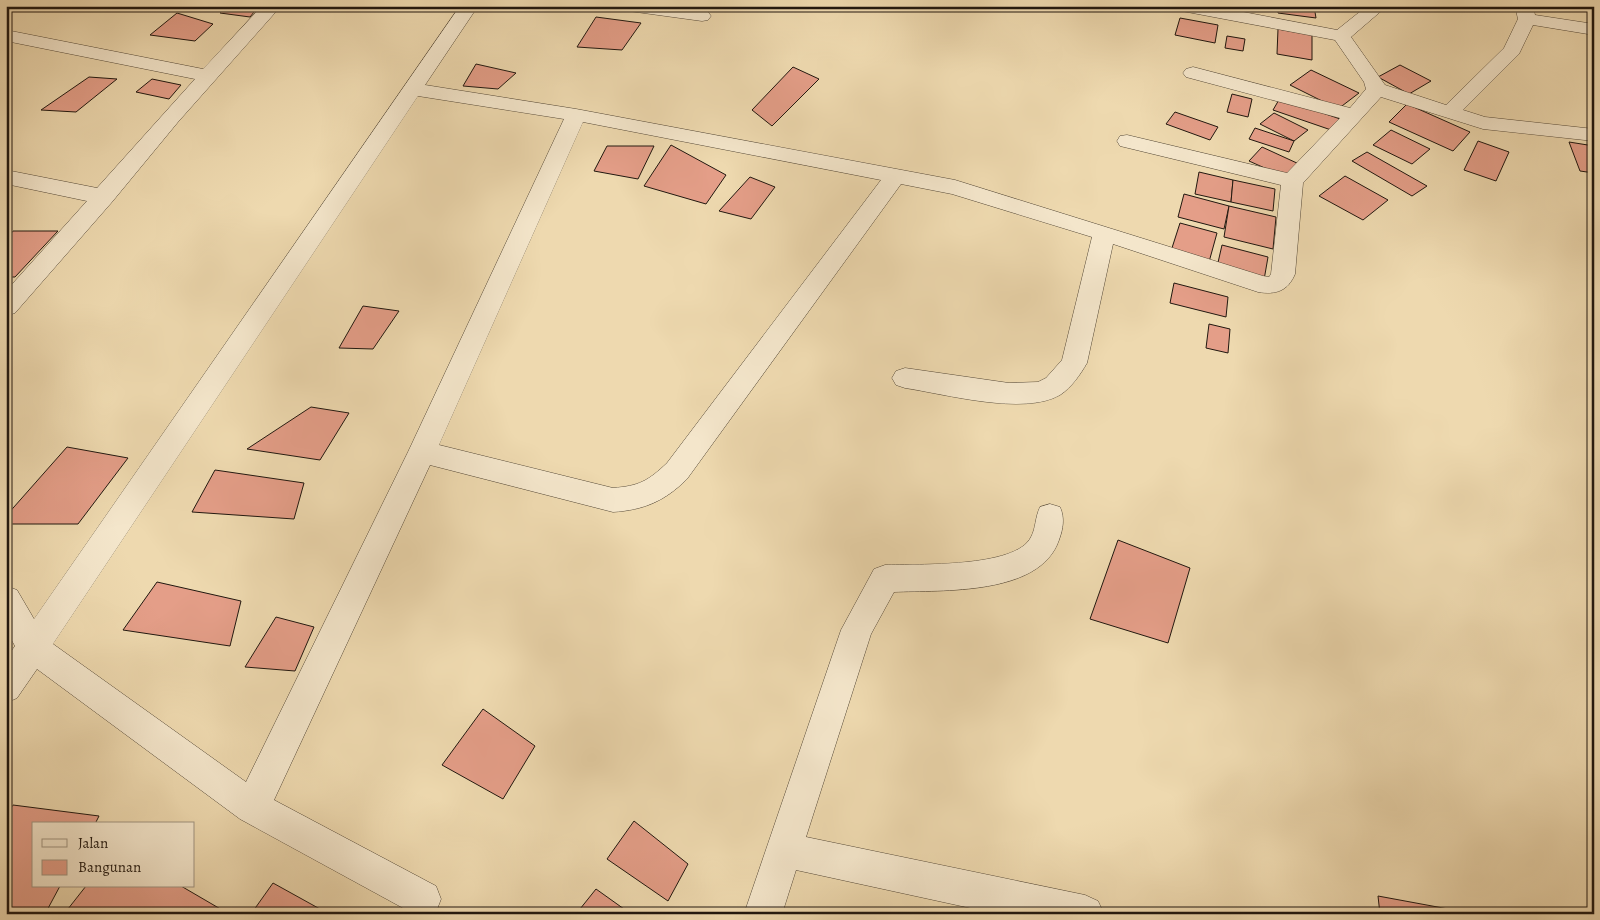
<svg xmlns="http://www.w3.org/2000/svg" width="1600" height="920" font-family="Alegreya,serif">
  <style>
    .building { fill: #e49e88; stroke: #20170f }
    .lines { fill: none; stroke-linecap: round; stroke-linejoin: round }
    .minor-casing { stroke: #544837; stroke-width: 1 }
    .minor { fill: #f4e6cb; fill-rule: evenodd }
  </style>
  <rect width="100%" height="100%" fill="#eed9af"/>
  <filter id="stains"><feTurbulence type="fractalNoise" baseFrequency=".004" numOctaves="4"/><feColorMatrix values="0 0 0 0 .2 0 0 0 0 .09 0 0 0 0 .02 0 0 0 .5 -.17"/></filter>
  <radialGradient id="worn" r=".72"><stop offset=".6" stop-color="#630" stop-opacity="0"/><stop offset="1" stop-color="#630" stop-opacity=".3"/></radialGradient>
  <!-- building -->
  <g class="building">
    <polygon points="227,6 259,6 250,17 220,13"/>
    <polygon points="1278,6 1314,6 1316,18 1278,13"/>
    <polygon points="177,13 213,24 195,41 150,35"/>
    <polygon points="596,17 641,23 622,50 577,47"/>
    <polygon points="1180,18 1218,25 1215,43 1175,35"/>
    <polygon points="1278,29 1312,35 1312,60 1277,54"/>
    <polygon points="1227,36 1245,39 1243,51 1225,48"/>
    <polygon points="476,64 516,73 498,89 463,86"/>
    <polygon points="1400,65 1431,81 1409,94 1378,77"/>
    <polygon points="793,67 819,79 772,126 752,110"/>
    <polygon points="1311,70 1359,93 1338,109 1290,85"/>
    <polygon points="89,77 117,79 76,112 41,110"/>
    <polygon points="152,79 181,85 169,99 136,92"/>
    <polygon points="1232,94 1252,99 1248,117 1227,112"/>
    <polygon points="1280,98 1343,120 1337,132 1273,110"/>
    <polygon points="1407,104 1470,132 1453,151 1389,122"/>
    <polygon points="1175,112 1218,127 1210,140 1166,124"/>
    <polygon points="1274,113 1308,130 1294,141 1260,124"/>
    <polygon points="1255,128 1294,141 1289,152 1249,139"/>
    <polygon points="1391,130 1430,149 1412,164 1373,145"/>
    <polygon points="1478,141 1509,152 1496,181 1464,170"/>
    <polygon points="1569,142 1594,146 1594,173 1580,171"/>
    <polygon points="671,145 726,175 706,204 644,186"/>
    <polygon points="607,146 654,146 638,179 594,171"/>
    <polygon points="1262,147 1299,164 1287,178 1249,161"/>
    <polygon points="1367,152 1427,186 1412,196 1352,161"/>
    <polygon points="1199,172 1233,180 1231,202 1195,194"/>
    <polygon points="1345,176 1388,200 1363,220 1319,196"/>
    <polygon points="750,177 775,187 751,219 719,211"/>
    <polygon points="1233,180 1275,189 1273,211 1231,202"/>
    <polygon points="1184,194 1229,206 1224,229 1178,217"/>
    <polygon points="1229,206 1276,217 1273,249 1224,237"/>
    <polygon points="1180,223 1217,233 1209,262 1171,251"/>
    <polygon points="13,231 58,231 15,277 6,277 6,240"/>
    <polygon points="1222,245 1268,257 1264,280 1217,267"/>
    <polygon points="1174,283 1228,297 1226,317 1170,303"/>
    <polygon points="363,306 399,311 373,349 339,348"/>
    <polygon points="1209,324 1230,329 1228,353 1206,348"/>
    <polygon points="311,407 349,413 320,460 247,449"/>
    <polygon points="67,447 128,458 78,524 6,524 6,516"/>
    <polygon points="215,470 304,483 294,519 192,512"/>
    <polygon points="1118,540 1190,568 1168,643 1090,619"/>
    <polygon points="157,582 241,601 230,646 123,630"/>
    <polygon points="276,617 314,627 295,671 245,667"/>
    <polygon points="483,709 535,746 503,799 442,765"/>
    <polygon points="13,805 99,816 95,824 34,824 34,886 60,886 45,914 6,914 6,816"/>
    <polygon points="634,821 688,864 668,901 607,859"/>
    <polygon points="273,883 329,914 251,914"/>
    <polygon points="86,886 181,886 229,914 64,914"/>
    <polygon points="596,889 631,914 576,914"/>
    <polygon points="1378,896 1470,913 1470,914 1380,914"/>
  </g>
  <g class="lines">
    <!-- minor casing -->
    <g class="minor-casing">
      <g id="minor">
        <polygon points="262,6 281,6 178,122 112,202 15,313 6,316 6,291 87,201 6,184 6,170 97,188 195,79 6,41 6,30 203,69"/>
        <path d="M460 6H478L425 85 576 109 955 180 1263 276 1269 277 1271 274 1281 185 1120 146 1117 141 1120 136 1127 135 1287 173 1340 118 1186 77 1183 73 1186 69 1193 67 1350 108 1366 89 1364 82 1335 40 1182 11 1176 10 1173 6H1212L1337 30 1367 6H1387L1351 37 1385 85 1446 105 1504 48 1518 19 1515 6H1533L1535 15 1594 24V35L1533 25 1519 54 1463 110 1485 117 1594 129V141L1483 129 1381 97 1303 183 1295 274C1288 291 1276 295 1258 292L1113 244 1087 363C1080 375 1071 388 1060 395 1024 416 945 394 905 388L896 385 892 378 896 371 905 368 1009 383 1038 382 1046 378 1062 360 1092 237 952 194 901 184 687 479C665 501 644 510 613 512L430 465 274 800 436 886 441 899 436 912 414 914 240 819 37 669 17 698 6 703V659L15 646 6 630V586L17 590 34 619ZM418 96 564 119 408 452 246 782 53 644ZM583 122 881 180 667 463C648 481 639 486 613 488L439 445Z"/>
        <path d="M620 6C650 6 679 5 708 12L711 16 708 20 702 21 629 11 623 10Z"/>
        <path d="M1050 504 1060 507C1065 518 1063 529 1059 540 1040 596 942 590 894 592L871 634 806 837 1085 895 1098 901 1104 914H998L796 870 782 914H744L841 630 874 569 885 565C917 564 1016 568 1031 537 1036 528 1035 517 1040 507Z"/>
      </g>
    </g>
    <!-- minor -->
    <use href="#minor" class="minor"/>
  </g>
  <!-- margin -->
  <rect width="1600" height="920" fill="none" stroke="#eed9af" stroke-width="25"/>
  <rect x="8" y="8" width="1585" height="905" fill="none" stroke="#20170f" stroke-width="2.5"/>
  <rect x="12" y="12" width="1575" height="895" fill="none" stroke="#20170f"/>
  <!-- legend -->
  <rect x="32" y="822" width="162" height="65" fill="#f4e6cb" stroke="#9f9380"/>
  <rect x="42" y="839" width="25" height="8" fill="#f4e6cb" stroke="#9f9380"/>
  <text x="78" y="848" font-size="15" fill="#20170f">Jalan</text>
  <rect x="42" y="860" width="25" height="15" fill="#e49e88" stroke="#9f9380"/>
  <text x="78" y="872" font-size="15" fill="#20170f">Bangunan</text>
  <rect width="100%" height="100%" filter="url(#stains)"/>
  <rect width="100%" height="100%" fill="url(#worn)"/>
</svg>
